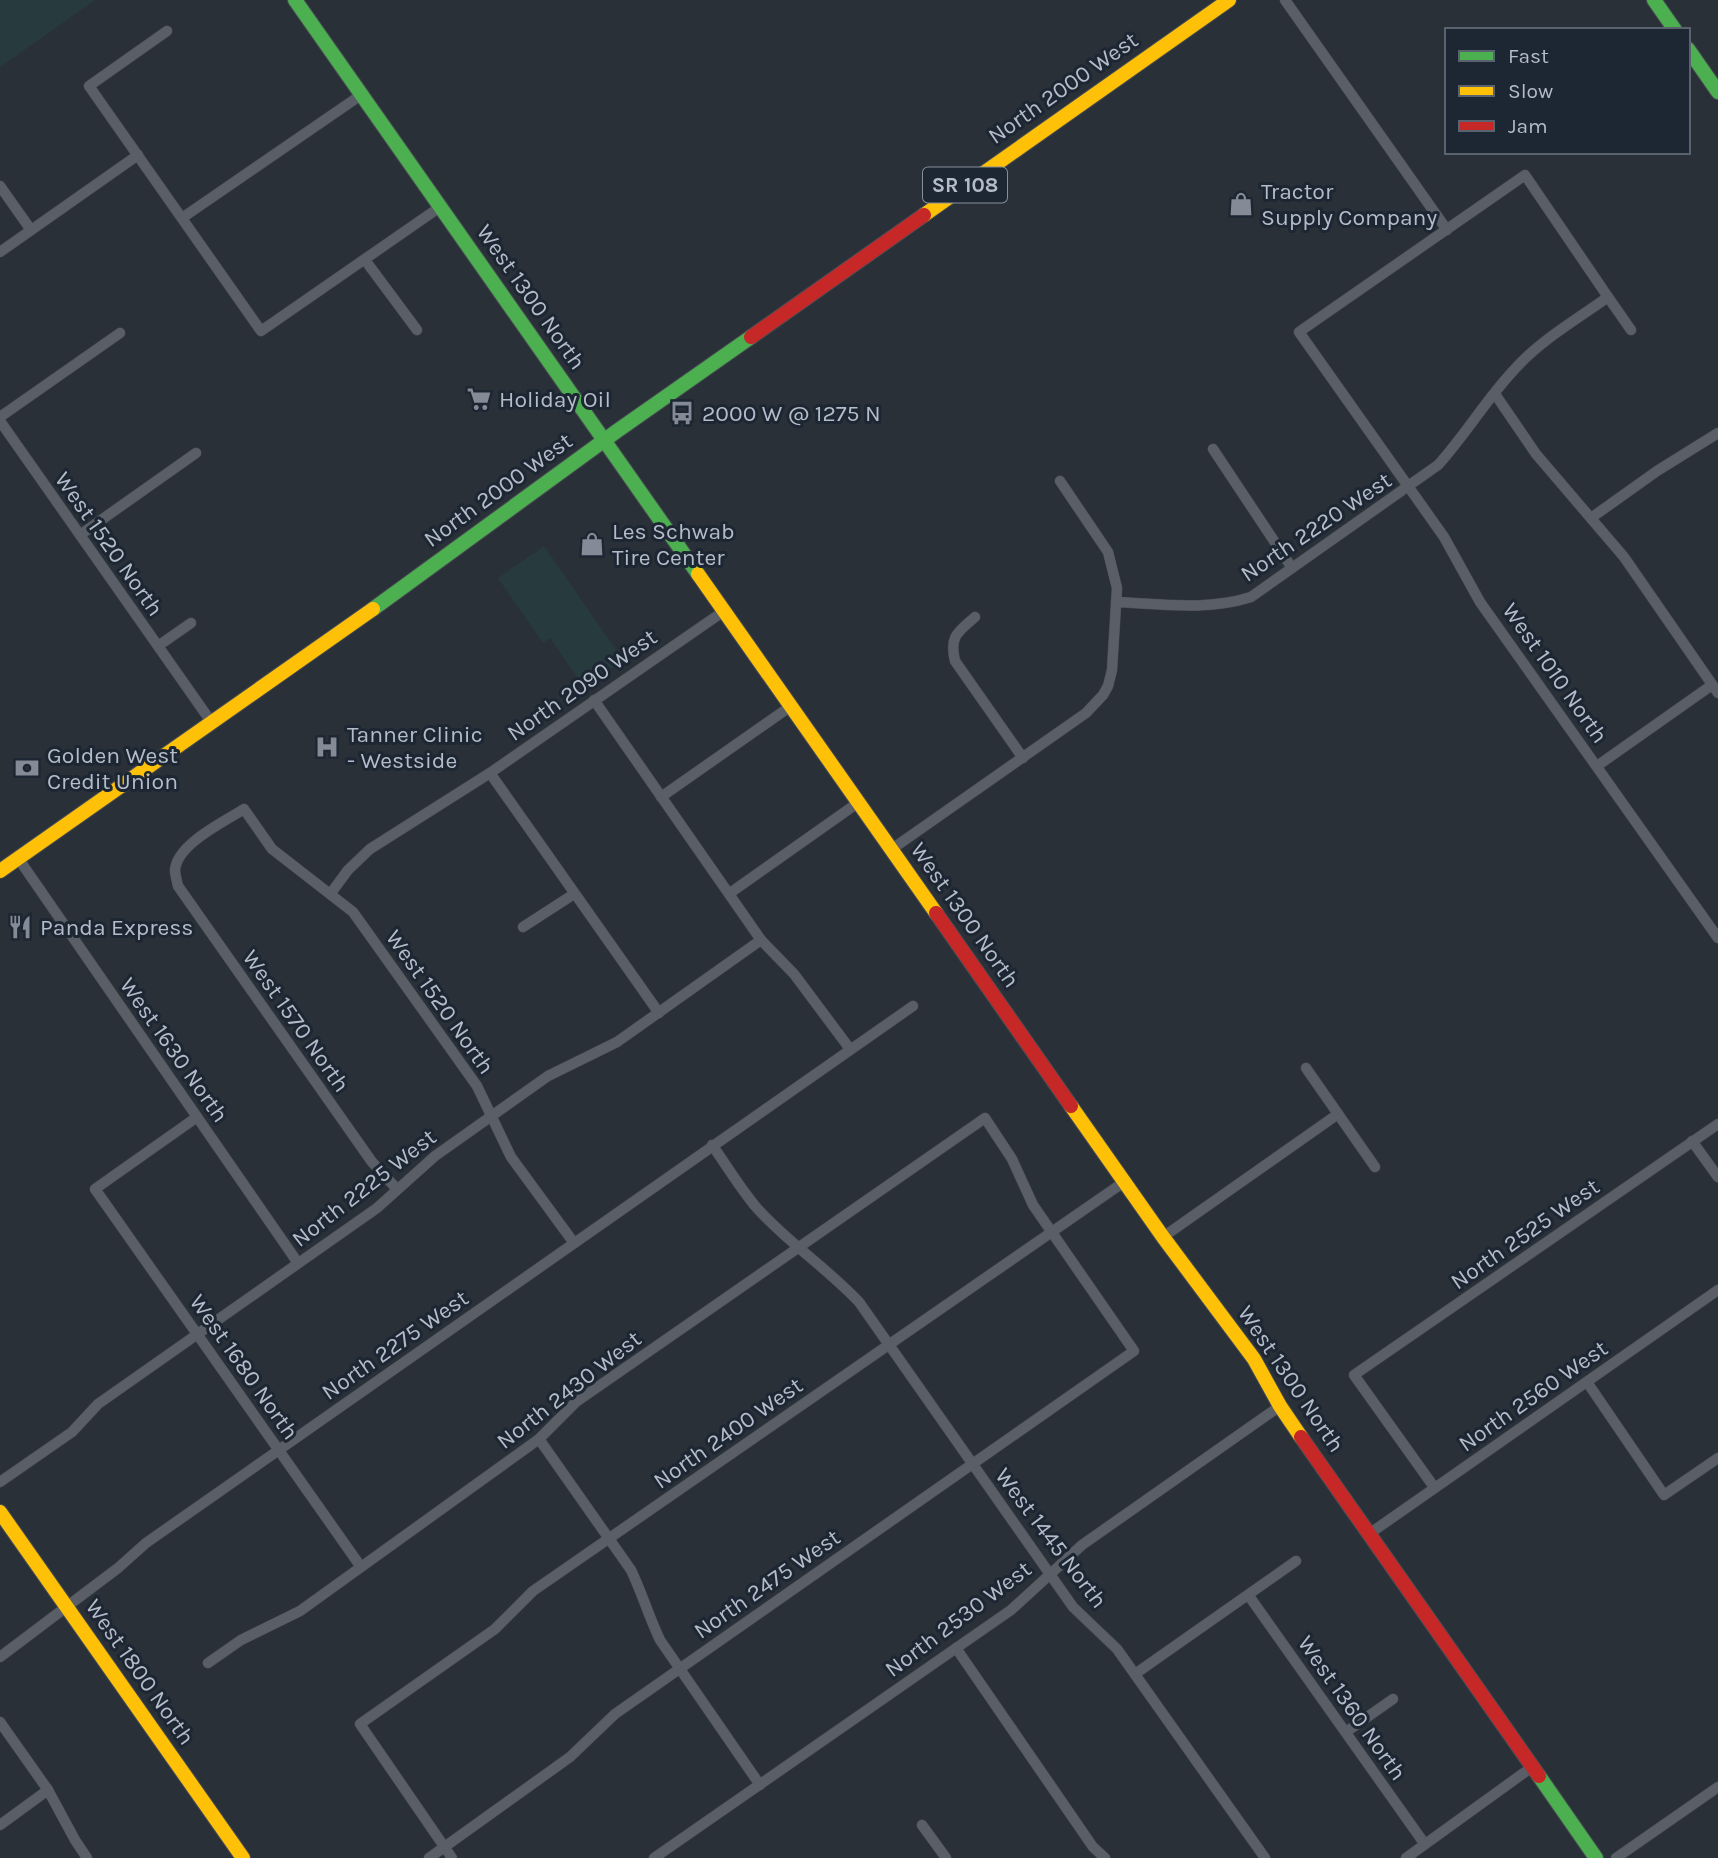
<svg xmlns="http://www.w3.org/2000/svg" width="1718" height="1858" font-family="Karla,sans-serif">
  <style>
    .green { fill: #273a3e }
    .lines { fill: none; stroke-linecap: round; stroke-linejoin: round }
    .street-casing { stroke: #484c53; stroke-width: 11 }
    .fast-casing { stroke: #484c53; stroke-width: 16 }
    .slow-casing { stroke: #484c53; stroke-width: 16 }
    .jam-casing { stroke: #484c53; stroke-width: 16 }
    .street { stroke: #5a5e66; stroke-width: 10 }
    .fast { stroke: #4caf50; stroke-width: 14 }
    .slow { stroke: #ffc107; stroke-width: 14 }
    .jam { stroke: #c62828; stroke-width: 14 }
    .labels { text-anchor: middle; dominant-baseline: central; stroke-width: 6; stroke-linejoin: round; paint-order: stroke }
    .shield { fill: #1d2633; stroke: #878f9c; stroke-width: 2 }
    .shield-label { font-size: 21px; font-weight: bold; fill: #b4bcc9 }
    .street-label { font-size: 23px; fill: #b4bcc9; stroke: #1d2633 }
    .poi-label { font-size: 23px; fill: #b4bcc9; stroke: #1d2633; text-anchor: start }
  </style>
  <rect width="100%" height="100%" fill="#2a3038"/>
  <!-- green -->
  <g class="green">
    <polygon points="0,0 95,0 0,67"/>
    <polygon points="544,546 623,660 584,687 550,638 543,643 498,578"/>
  </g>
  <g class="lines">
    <!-- street casing -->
    <g class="street-casing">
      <g id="street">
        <polyline points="1285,0 1447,230"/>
        <polyline points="167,31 89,86 261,331 440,207"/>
        <polyline points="0,186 31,230"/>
        <polyline points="182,218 361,95"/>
        <polyline points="0,252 138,155"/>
        <polyline points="365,260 417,330"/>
        <polyline points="1608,297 1525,175 1299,332 1444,537 1480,602 1718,938"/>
        <polyline points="1495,394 1536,454 1624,557 1718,693"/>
        <polyline points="0,417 120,333"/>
        <polyline points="0,421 212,723"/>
        <polyline points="1213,449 1292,568"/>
        <polyline points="1591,518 1657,471 1718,433"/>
        <polyline points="80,535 196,453"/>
        <path d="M1116 602C1161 604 1208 611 1251 597L1438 465C1465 435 1486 400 1513 371 1539 341 1576 320 1608 297L1631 330"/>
        <path d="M975 617C958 632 949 636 955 661L1023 758"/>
        <polyline points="158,646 191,623"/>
        <polyline points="594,700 761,940 794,974 850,1049"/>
        <polyline points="1597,766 1712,685"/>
        <polyline points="490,773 659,1013"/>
        <polyline points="661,797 791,706"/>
        <polyline points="892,849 1086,713 1103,695 1108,686 1112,670 1117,588 1108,552 1060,481"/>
        <polyline points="18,858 298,1263"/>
        <polyline points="331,893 348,870 370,849 490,773 724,611"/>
        <polyline points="730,893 859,802"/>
        <polyline points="523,927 574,894"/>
        <polyline points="1306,1068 1375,1167"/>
        <polyline points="197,1117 95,1189 361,1567"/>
        <polyline points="1692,1141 1718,1177"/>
        <path d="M712 1145C727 1166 740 1188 756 1207 787 1242 827 1268 859 1302L1073 1607 1117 1649 1265 1858"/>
        <path d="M396 1188 372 1162 178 886C177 881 175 875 175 870 177 844 224 822 244 809L272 849 353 912 477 1086 511 1157 574 1243"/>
        <polyline points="1163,1237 1338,1114"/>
        <polyline points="1587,1382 1664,1495 1718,1458"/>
        <path d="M539 1439 631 1570C642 1593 649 1617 660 1640L760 1785"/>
        <polyline points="0,1482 72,1432 98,1404 377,1208 435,1156 548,1076 617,1042 761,940"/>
        <polyline points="1434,1487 1354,1375 1718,1124"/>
        <polyline points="1369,1534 1718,1290"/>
        <polyline points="1249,1596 1424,1843"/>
        <polyline points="956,1648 1093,1847 1105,1858"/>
        <polyline points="0,1657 118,1568 146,1543 913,1006"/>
        <polyline points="208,1663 241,1640 300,1611 539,1439 576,1402 985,1118 1012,1159 1033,1205 1134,1351 615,1714 570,1757 429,1858"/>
        <polyline points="1135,1674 1296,1561"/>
        <polyline points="0,1722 48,1790 75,1840 87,1858"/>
        <polyline points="1346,1732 1393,1699"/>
        <polyline points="0,1825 48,1790"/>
        <polyline points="922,1825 946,1858"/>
        <polyline points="452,1858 360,1724 495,1629 533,1591 1124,1182"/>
        <polyline points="654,1858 1011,1610 1082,1545 1280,1406"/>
        <polyline points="1406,1858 1532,1767"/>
        <polyline points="1616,1858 1718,1787"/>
      </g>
    </g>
    <!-- fast casing -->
    <g class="fast-casing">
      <g id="fast">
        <polyline points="295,0 698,574"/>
        <polyline points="1654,0 1675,30"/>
        <polyline points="1688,49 1718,92"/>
        <polyline points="373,609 617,431 751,337"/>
        <polyline points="1539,1776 1596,1858"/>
      </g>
    </g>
    <!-- slow casing -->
    <g class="slow-casing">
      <g id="slow">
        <polyline points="924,215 1229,0"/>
        <polyline points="698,574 936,913"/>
        <polyline points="0,871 373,609"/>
        <polyline points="1071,1106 1163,1237 1254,1359 1280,1406 1301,1437"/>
        <polyline points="0,1512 243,1858"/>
      </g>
    </g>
    <!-- jam casing -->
    <g class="jam-casing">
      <g id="jam">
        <polyline points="751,337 924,215"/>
        <polyline points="936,913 1071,1106"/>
        <polyline points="1301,1437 1539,1776"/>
      </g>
    </g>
    <!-- street -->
    <use href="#street" class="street"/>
    <!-- fast -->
    <use href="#fast" class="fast"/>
    <!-- slow -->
    <use href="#slow" class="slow"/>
    <!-- jam -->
    <use href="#jam" class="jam"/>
  </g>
  <!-- icons -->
  <defs>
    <g id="shop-bare" transform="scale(1.89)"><path d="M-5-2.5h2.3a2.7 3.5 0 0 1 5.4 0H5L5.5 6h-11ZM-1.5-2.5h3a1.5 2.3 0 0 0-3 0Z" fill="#848b96" stroke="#1d2633" stroke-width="2.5" paint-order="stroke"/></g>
    <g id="supermarket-bare" transform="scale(1.89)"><path d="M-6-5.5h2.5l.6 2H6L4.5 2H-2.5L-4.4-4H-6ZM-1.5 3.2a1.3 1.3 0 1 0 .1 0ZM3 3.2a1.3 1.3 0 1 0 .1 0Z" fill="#848b96" stroke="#1d2633" stroke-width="2.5" paint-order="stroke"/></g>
    <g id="bus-bare" transform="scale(1.89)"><path d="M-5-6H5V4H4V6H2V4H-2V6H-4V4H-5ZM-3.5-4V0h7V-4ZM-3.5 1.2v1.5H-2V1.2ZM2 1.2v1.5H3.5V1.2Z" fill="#848b96" stroke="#1d2633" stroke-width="2.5" paint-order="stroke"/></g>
    <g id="hospital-bare" transform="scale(1.89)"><path d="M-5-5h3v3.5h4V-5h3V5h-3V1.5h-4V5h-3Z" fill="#848b96" stroke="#1d2633" stroke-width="2.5" paint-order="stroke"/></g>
    <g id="bank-bare" transform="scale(1.89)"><path d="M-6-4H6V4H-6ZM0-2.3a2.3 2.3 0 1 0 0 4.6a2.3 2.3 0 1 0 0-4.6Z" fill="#848b96" stroke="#1d2633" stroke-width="2.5" paint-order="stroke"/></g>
    <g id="restaurant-bare" transform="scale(1.89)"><path d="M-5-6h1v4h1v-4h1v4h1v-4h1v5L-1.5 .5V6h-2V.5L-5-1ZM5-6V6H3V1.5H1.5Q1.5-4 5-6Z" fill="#848b96" stroke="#1d2633" stroke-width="2.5" paint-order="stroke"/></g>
  </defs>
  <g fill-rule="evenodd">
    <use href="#shop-bare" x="1241" y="204"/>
    <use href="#supermarket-bare" x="479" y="399"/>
    <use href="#bus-bare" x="682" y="413"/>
    <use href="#shop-bare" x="592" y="544"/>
    <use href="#hospital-bare" x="327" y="747"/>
    <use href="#bank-bare" x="27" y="768"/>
    <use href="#restaurant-bare" x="20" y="927"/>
  </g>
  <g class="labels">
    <!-- shield labels -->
    <rect class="shield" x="923" y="167.5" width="84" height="35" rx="5"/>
    <g class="shield-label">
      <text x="965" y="185">SR 108</text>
    </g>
    <!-- street labels -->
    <g class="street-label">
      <text transform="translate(1063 88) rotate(-35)">North 2000 West</text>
      <text transform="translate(531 297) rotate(55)">West 1300 North</text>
      <text transform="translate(498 490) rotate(-36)">North 2000 West</text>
      <text transform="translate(1316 527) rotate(-34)">North 2220 West</text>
      <text transform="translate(109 544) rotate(55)">West 1520 North</text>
      <text transform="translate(1555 673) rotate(55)">West 1010 North</text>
      <text transform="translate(582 685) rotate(-35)">North 2090 West</text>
      <text transform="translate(965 915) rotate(55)">West 1300 North</text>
      <text transform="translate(440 1002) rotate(55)">West 1520 North</text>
      <text transform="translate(296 1021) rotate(55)">West 1570 North</text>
      <text transform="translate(174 1050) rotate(55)">West 1630 North</text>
      <text transform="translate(364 1188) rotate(-38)">North 2225 West</text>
      <text transform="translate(1525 1234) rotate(-35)">North 2525 West</text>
      <text transform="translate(395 1345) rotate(-35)">North 2275 West</text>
      <text transform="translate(244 1367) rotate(55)">West 1680 North</text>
      <text transform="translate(1291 1379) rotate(56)">West 1300 North</text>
      <text transform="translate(569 1390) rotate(-38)">North 2430 West</text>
      <text transform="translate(1533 1396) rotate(-35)">North 2560 West</text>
      <text transform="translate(728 1433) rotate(-35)">North 2400 West</text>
      <text transform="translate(1051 1538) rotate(53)">West 1445 North</text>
      <text transform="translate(767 1584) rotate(-35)">North 2475 West</text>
      <text transform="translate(958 1619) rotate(-37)">North 2530 West</text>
      <text transform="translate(140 1672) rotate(55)">West 1800 North</text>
      <text transform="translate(1352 1708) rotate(55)">West 1360 North</text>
    </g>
    <!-- poi labels -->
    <g class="poi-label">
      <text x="1261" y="191">Tractor<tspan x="1261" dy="26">Supply Company</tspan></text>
      <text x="499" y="399">Holiday Oil</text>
      <text x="702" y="413">2000 W @ 1275 N</text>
      <text x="612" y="531">Les Schwab<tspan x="612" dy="26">Tire Center</tspan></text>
      <text x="347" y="734">Tanner Clinic<tspan x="347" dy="26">- Westside</tspan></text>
      <text x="47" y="755">Golden West<tspan x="47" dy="26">Credit Union</tspan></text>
      <text x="40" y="927">Panda Express</text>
    </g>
  </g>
  <!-- legend -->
  <rect x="1445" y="28" width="245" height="126" fill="#1d2633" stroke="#59626f" stroke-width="2"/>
  <rect x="1459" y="51" width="35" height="10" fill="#4caf50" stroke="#59626f" stroke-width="2"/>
  <text x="1508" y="63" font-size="21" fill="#b4bcc9">Fast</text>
  <rect x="1459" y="86" width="35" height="10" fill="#ffc107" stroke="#59626f" stroke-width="2"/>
  <text x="1508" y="98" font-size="21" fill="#b4bcc9">Slow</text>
  <rect x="1459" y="121" width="35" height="10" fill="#c62828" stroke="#59626f" stroke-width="2"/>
  <text x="1508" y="133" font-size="21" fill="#b4bcc9">Jam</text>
</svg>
